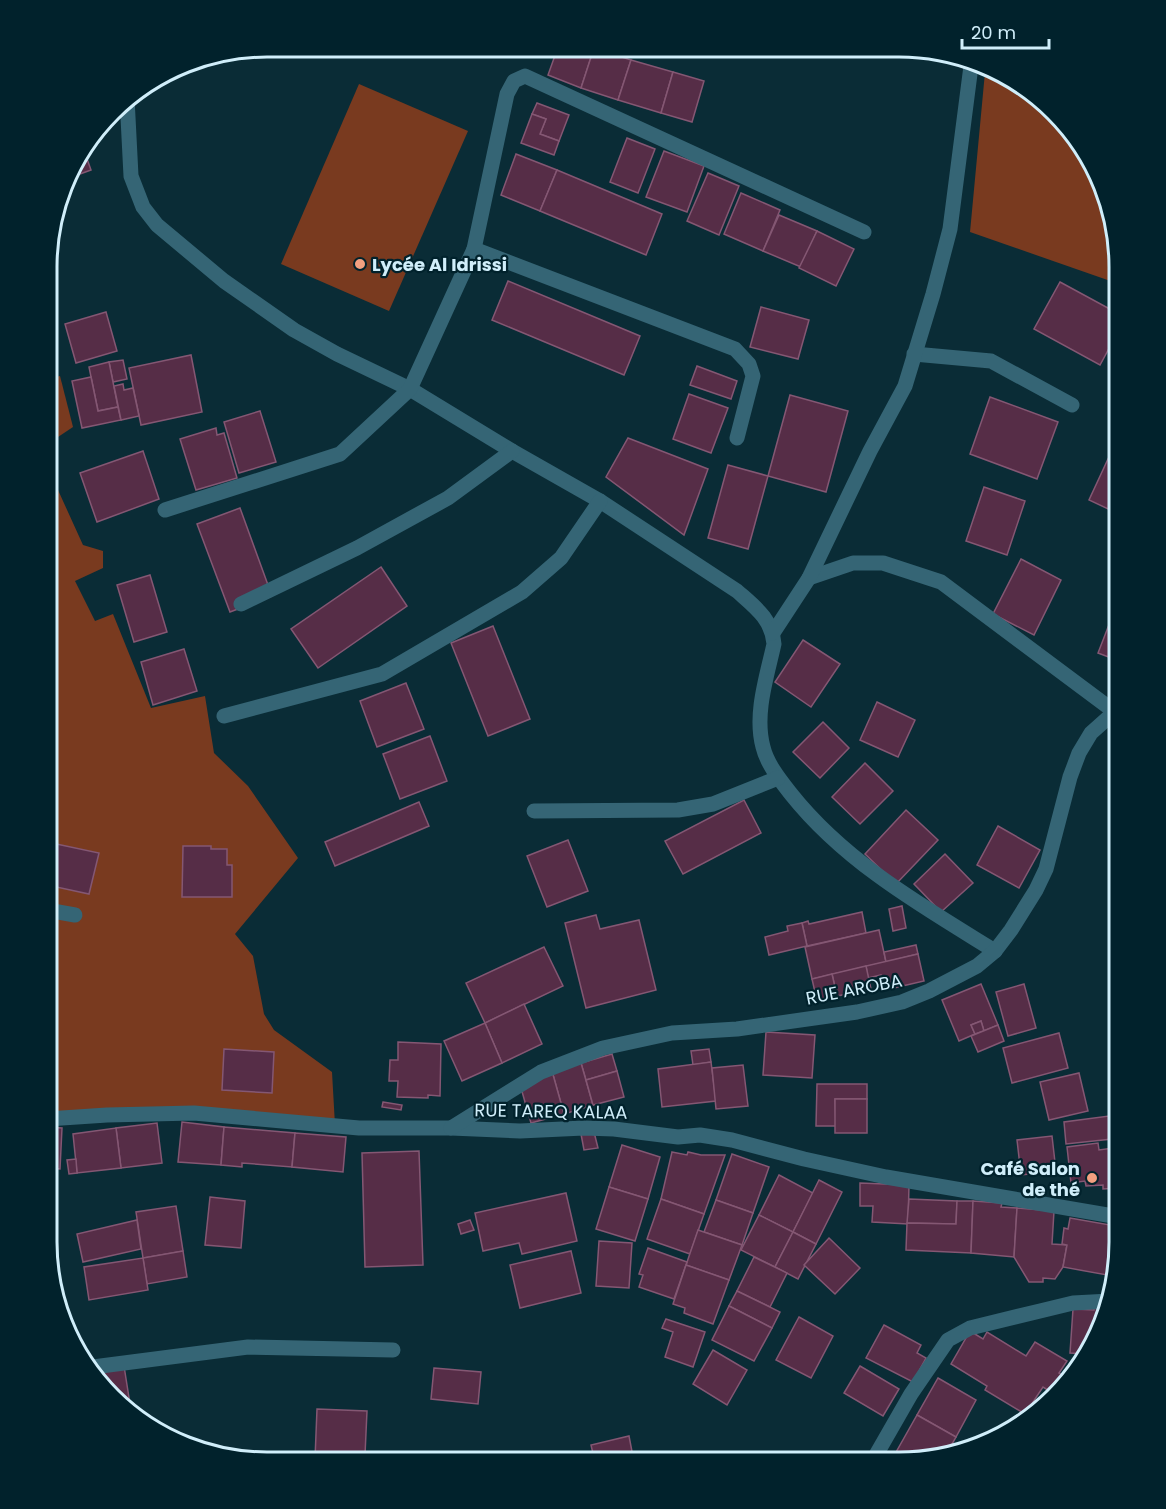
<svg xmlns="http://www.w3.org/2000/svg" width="1166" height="1509" font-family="Poppins,sans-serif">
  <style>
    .green { fill: #793a1f }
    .building { fill: #562d47; stroke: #845773; stroke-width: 1.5 }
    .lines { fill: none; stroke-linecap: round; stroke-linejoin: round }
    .minor { stroke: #356575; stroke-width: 15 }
    .poi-dot { fill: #f2a080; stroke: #01222c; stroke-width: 2 }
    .labels { text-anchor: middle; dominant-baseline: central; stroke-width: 4.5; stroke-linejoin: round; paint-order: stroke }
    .poi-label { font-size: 18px; font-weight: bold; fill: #d0eefa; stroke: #01222c; text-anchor: start }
    .street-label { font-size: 18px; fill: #d0eefa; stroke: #01222c }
    .rim { fill: none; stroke: #d0eefa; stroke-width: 3 }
  </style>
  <rect width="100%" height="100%" fill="#0a2c36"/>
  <!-- green -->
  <g class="green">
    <polygon points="985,72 1033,92 1097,169 1119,267 1119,284 970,232"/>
    <polygon points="359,84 468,131 389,311 281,264"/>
    <polygon points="60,376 73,427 55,439 48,435 48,379"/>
    <polygon points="48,473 58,490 83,545 103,551 103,568 75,581 95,621 113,614 151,708 205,696 214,753 248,786 298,858 235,934 253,956 264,1014 274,1030 332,1072 335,1125 235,1117 47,1119"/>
  </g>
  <!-- building -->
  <g class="building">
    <polygon points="558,47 594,48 581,88 548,75"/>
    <polygon points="594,48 631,60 618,100 581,88"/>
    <polygon points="631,60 673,72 661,113 618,100"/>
    <polygon points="673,72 704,81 692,122 661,113"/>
    <polygon points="537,103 569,115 559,141 540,134 546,119 532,114"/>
    <polygon points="532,114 546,119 540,134 559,141 554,155 521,143"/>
    <polygon points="627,138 655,149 638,193 610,182"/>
    <polygon points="664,151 704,166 687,212 646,197"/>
    <polygon points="516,154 557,170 540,211 501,195"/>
    <polygon points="86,156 91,170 69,178 75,160"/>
    <polygon points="557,170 662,214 646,255 540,211"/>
    <polygon points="708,173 739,186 719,235 687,221"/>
    <polygon points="741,193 780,210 763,251 724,234"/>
    <polygon points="779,215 817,231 801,267 763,251"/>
    <polygon points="817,231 854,249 836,286 799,268"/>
    <polygon points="508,281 640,336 624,375 492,320"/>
    <polygon points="1060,282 1119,314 1119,330 1100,365 1034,329"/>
    <polygon points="761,307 809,320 798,359 750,347"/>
    <polygon points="106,312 117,351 76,363 65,324"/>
    <polygon points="191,355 202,412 141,425 129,368"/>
    <polygon points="123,360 127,379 113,382 109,362"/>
    <polygon points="109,362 118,407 98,411 89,367"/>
    <polygon points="697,366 737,381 731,399 690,385"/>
    <polygon points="91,377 98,411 118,407 121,420 82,428 72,381"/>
    <polygon points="123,384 124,390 133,388 139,416 121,420 114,386"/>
    <polygon points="689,394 728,408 711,453 673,439"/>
    <polygon points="790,395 848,411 826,492 768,476"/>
    <polygon points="990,397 1058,422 1037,479 970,454"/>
    <polygon points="260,411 276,462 239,473 224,422"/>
    <polygon points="216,428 217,435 224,433 237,478 196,490 180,439"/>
    <polygon points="628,438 708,469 684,535 606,477"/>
    <polygon points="1114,446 1119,449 1119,514 1089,500"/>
    <polygon points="143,451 159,499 97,522 80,473"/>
    <polygon points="728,465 768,476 748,549 708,538"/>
    <polygon points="984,487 1025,501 1007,555 966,541"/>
    <polygon points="240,508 272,596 230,612 197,524"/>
    <polygon points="1021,559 1061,580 1034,635 993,614"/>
    <polygon points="381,567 407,606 318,668 291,629"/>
    <polygon points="150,575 167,632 134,642 117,585"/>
    <polygon points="1117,604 1119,605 1119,661 1098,653"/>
    <polygon points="493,626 530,719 488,736 451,643"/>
    <polygon points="803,640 840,664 811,707 775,682"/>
    <polygon points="184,649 197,691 153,705 141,662"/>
    <polygon points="406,683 424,729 377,747 360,701"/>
    <polygon points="877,702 915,720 898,757 860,740"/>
    <polygon points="823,722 849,748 820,778 793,752"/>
    <polygon points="430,736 447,781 400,799 383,754"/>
    <polygon points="865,763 893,791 860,824 832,797"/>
    <polygon points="744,800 761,833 683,874 665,841"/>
    <polygon points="419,802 429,826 335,866 325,842"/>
    <polygon points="906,810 938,840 896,884 865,854"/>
    <polygon points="998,826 1040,850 1019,888 977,865"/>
    <polygon points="568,840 588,891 547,907 527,856"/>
    <polygon points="47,842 99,853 89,894 47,885"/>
    <polygon points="183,846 211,846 211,849 227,849 227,865 232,865 232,897 182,897"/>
    <polygon points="945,854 973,883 941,912 914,884"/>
    <polygon points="902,906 906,928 893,931 889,909"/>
    <polygon points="862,912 866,933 807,946 802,923 808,921 809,924"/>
    <polygon points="596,915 600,929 639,920 656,990 586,1008 565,923"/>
    <polygon points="802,923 807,946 769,955 765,937 788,931 787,926"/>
    <polygon points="47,926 54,927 47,956"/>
    <polygon points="879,930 886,962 812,979 805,947"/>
    <polygon points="916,945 918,954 886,962 884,952"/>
    <polygon points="544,947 563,986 485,1023 466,983"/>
    <polygon points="918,954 924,981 885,990 881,975 868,978 866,966"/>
    <polygon points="866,966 871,989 837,996 832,974"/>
    <polygon points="832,974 837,996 817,1001 812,979"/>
    <polygon points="981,984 998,1025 984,1031 981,1021 971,1025 975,1034 959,1041 942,1000"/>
    <polygon points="1024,984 1036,1028 1008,1036 996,992"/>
    <polygon points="524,1004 542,1044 502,1063 485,1023"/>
    <polygon points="981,1021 984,1031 975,1034 971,1025"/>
    <polygon points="485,1023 502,1063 462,1081 444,1041"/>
    <polygon points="998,1025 1004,1041 978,1052 971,1036"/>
    <polygon points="766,1032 815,1035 812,1078 763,1075"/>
    <polygon points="1059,1033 1068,1068 1012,1083 1003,1048"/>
    <polygon points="398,1042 441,1044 440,1096 428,1095 428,1098 397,1097 398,1081 389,1081 390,1060 398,1060"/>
    <polygon points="224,1049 274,1052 272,1093 222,1090"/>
    <polygon points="709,1049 711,1062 693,1065 691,1051"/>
    <polygon points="612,1054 617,1071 586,1080 581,1063"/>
    <polygon points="711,1062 716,1101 662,1107 658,1069"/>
    <polygon points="581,1063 593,1105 564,1114 552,1071"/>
    <polygon points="743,1065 748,1106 716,1109 712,1068"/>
    <polygon points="552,1071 564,1114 531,1123 519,1081"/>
    <polygon points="617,1071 624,1097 593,1105 586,1080"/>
    <polygon points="1079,1073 1088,1111 1049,1120 1040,1082"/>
    <polygon points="817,1084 867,1084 867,1099 835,1099 836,1126 816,1126"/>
    <rect x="835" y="1099" width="32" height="34"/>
    <polygon points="383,1102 402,1105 401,1110 382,1107"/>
    <polygon points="1119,1115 1119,1144 1114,1145 1111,1116"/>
    <polygon points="1109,1116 1112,1139 1066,1144 1064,1122"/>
    <polygon points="182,1122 224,1127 221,1165 178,1162"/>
    <polygon points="157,1123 162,1163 121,1168 116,1128"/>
    <polygon points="47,1127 62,1128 60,1169 47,1168"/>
    <polygon points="224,1127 295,1133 292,1167 242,1163 242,1167 221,1165"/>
    <polygon points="116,1128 121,1168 77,1173 73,1134"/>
    <polygon points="594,1132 598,1148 584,1150 581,1134"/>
    <polygon points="295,1133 346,1137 343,1172 292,1167"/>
    <polygon points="1052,1136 1056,1171 1021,1175 1017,1140"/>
    <polygon points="1098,1143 1099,1150 1113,1148 1117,1188 1103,1189 1103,1185 1086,1186 1085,1181 1071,1183 1067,1147"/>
    <polygon points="622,1145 660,1157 648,1199 609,1187"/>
    <polygon points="419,1151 423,1265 365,1267 362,1153"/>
    <polygon points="672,1152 687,1155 688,1152 701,1155 725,1155 704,1214 661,1199"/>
    <polygon points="732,1154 769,1167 753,1213 716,1200"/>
    <polygon points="76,1159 77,1173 69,1174 67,1160"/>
    <polygon points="779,1175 813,1193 793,1232 759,1215"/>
    <polygon points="819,1180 842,1192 816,1244 793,1232"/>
    <polygon points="860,1183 909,1185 908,1224 872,1222 873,1206 860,1206"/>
    <polygon points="609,1187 648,1199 635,1241 596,1229"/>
    <polygon points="566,1193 577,1241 522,1254 519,1243 483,1251 475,1213"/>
    <polygon points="210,1197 245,1201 241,1248 205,1245"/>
    <polygon points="661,1199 704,1214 690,1254 647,1239"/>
    <polygon points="909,1199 957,1201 956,1224 907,1223"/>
    <polygon points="716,1200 753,1213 742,1245 704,1232"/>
    <polygon points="957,1201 973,1201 971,1253 906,1250 907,1223 956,1224"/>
    <polygon points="973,1201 1002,1203 1001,1207 1017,1208 1014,1257 971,1253"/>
    <polygon points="176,1206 183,1251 143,1258 136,1212"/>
    <polygon points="1017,1208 1054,1211 1052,1244 1067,1245 1063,1267 1055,1279 1043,1278 1043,1282 1029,1282 1014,1257"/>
    <polygon points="759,1215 793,1232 775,1267 741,1250"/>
    <polygon points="1070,1218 1116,1226 1107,1275 1063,1267 1067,1245 1062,1244 1064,1228 1068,1229"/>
    <polygon points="137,1220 141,1249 83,1262 77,1234"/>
    <polygon points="470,1220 474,1230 461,1234 458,1224"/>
    <polygon points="1116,1226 1119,1227 1119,1256 1115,1276 1107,1275"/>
    <polygon points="698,1230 742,1245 729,1280 686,1265"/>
    <polygon points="793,1232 816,1244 798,1279 775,1267"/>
    <polygon points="829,1238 860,1268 835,1294 804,1265"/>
    <polygon points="599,1241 632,1243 629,1288 596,1286"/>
    <polygon points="648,1248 687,1262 674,1299 639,1287 643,1275 639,1274"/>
    <polygon points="183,1251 187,1277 147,1284 143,1258"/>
    <polygon points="571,1251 581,1293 520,1308 510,1265"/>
    <polygon points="754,1257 787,1273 770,1307 737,1291"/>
    <polygon points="143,1258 148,1290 89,1300 84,1267"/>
    <polygon points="686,1265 729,1280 713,1324 684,1313 685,1308 673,1304"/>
    <polygon points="737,1291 780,1312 772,1328 729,1306"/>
    <polygon points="729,1306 772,1328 754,1361 712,1340"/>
    <polygon points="1094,1306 1106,1307 1106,1310 1108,1310 1087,1354 1070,1353 1073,1309 1094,1310"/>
    <polygon points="799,1317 833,1336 811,1378 776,1360"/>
    <polygon points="666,1319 705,1332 693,1367 665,1357 673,1332 662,1328"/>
    <polygon points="884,1325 921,1345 917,1353 926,1358 913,1382 866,1358"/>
    <polygon points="970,1331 983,1339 987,1332 1026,1356 1035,1342 1067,1361 1059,1373 1067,1378 1051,1392 1043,1387 1025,1414 985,1390 987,1386 951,1364"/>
    <polygon points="713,1350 747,1370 727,1405 693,1384"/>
    <polygon points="124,1366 130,1404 126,1404 96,1370"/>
    <polygon points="860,1366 899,1389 883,1416 844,1393"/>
    <polygon points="434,1368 481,1372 478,1404 431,1399"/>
    <polygon points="938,1378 976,1400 956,1437 917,1415"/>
    <polygon points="317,1409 367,1411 365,1455 377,1456 377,1461 315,1459"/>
    <polygon points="917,1415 956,1437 948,1451 907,1461 895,1454"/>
    <polygon points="629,1436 634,1462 595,1462 591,1445"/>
  </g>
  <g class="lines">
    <!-- minor -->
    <g class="minor">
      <path d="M127 98 131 176 143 207 157 225 224 281 294 330 337 354 410 389 512 451 600 501 737 591C755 607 772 619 774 644 767 676 754 714 763 747 767 764 780 780 791 794 845 862 922 906 995 951"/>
      <polyline points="474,249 735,349 749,364 753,376 737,438"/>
      <polyline points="914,354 991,361 1072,405"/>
      <polyline points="165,510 340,454 410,389 474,249 507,94 514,81 525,76 864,232"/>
      <polyline points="809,578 853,563 883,563 941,582 1115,712"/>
      <polyline points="241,604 357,548 448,498 512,451"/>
      <polyline points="773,633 809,578 870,451 905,386 933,294 950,229 971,66"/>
      <polyline points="224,716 382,674 522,592 561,558 600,501"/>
      <polyline points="534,811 678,810 713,804 778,778"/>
      <polyline points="47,910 75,915"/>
      <polyline points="47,1119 107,1115 194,1113 359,1128 451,1128 520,1131 584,1128 614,1129 678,1137 700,1135 732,1140 804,1159 886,1177 1119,1217"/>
      <polyline points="451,1128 541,1072 603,1048 672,1033 737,1029 857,1012 902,1002 929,991 977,966 995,951 1011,930 1036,890 1046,869 1070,777 1079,753 1091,733 1119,708"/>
      <polyline points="93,1367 248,1347 393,1350"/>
      <polyline points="872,1462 911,1394 948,1340 970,1328 1040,1311 1073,1303 1110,1301"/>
    </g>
  </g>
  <!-- markers -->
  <g class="poi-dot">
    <circle cx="360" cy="264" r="6"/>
    <circle cx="1092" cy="1178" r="6"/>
  </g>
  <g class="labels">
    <!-- poi labels -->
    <g class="poi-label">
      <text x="372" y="264">Lycée Al Idrissi</text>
      <text x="1080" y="1168" text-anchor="end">Café Salon<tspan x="1080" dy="21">de thé</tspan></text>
    </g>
    <!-- street labels -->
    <g class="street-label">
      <text transform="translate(854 989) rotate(-11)">RUE AROBA</text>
      <text transform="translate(551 1111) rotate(1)">RUE TAREQ KALAA</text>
    </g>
  </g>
  <!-- crop -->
  <path d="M0 0H1166V1509H0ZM267 57H899A210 210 0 0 1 1109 267V1242A210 210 0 0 1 899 1452H267A210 210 0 0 1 57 1242V267A210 210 0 0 1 267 57Z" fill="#01222c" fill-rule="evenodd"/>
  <path class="rim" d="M267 57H899A210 210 0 0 1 1109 267V1242A210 210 0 0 1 899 1452H267A210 210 0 0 1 57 1242V267A210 210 0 0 1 267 57Z"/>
  <!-- scale -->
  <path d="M962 39v9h87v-9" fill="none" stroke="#d0eefa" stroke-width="3"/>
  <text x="971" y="39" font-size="18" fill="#d0eefa" stroke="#01222c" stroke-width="4.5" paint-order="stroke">20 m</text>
</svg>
